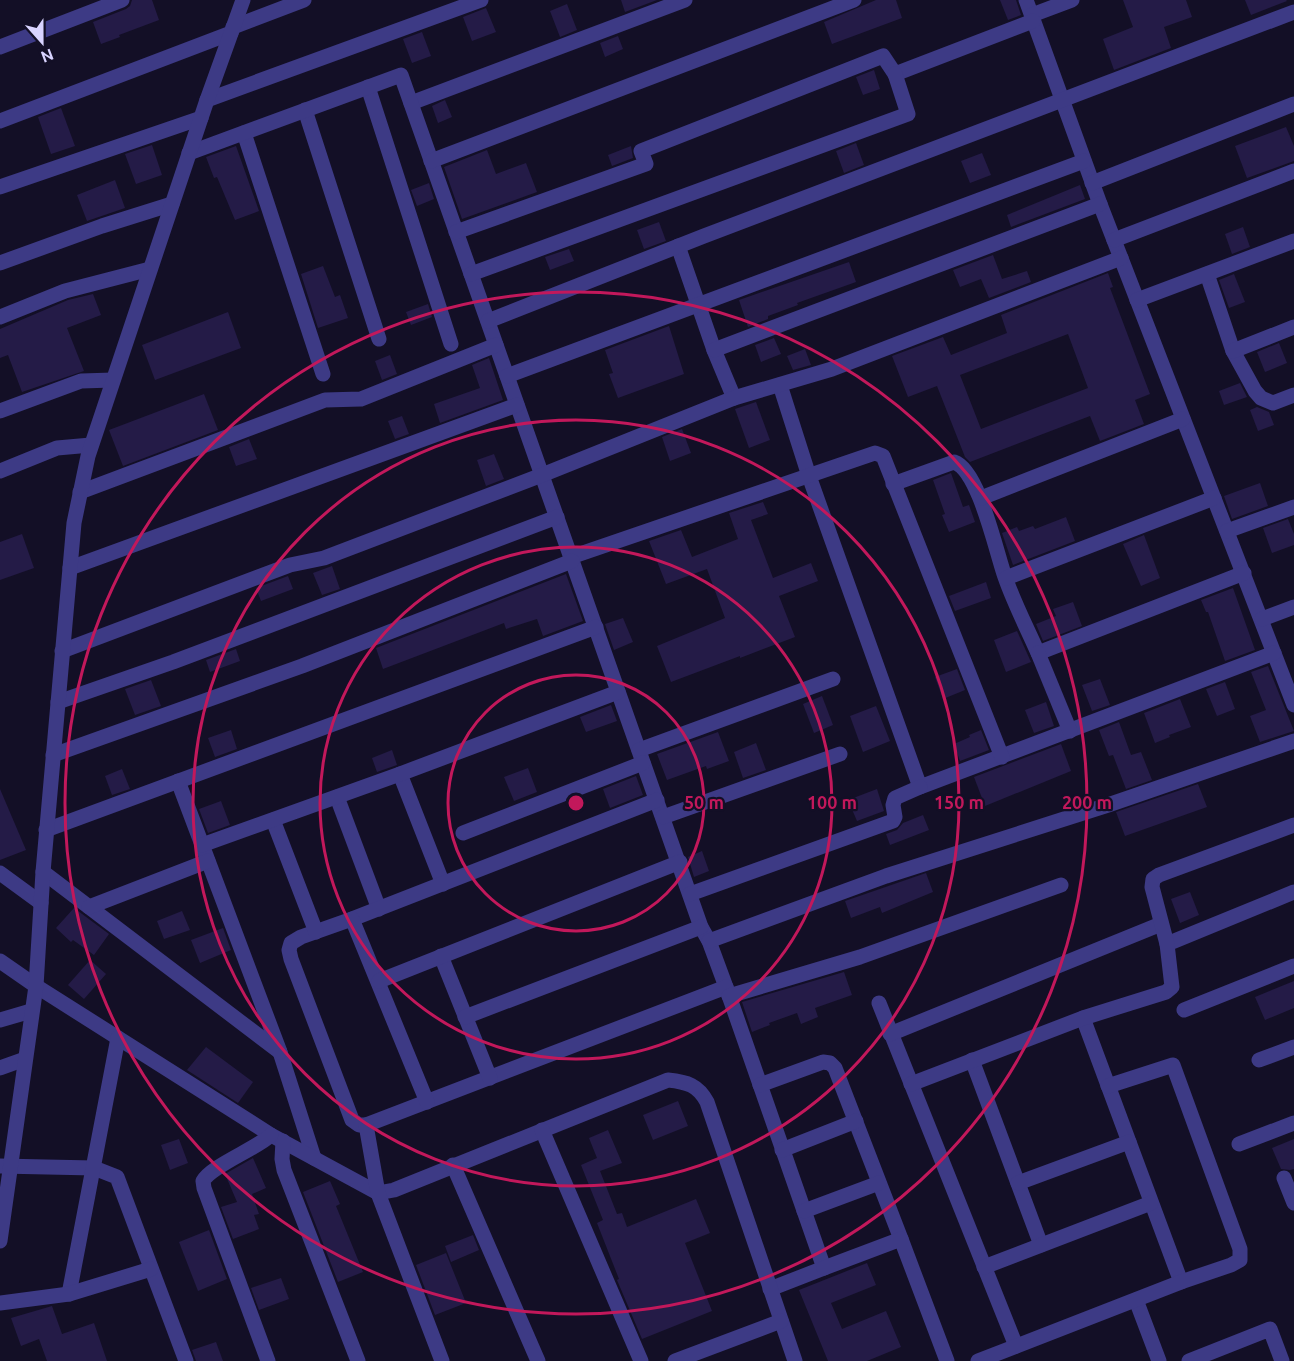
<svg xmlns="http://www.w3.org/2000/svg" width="1294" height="1361" font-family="Ubuntu,sans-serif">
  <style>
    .building { fill: #241b47; fill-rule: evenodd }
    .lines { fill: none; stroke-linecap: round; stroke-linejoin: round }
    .minor { stroke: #3d3a85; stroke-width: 15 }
    .ring { fill: none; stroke: #c2185b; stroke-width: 3 }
    .centre { fill: #c2185b; stroke: #130f26; stroke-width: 3 }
    .ring-label { font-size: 18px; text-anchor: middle; font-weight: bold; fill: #c2185b; stroke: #130f26; stroke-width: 4.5; stroke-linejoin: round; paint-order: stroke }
  </style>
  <rect width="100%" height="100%" fill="#130f26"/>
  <!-- building -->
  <g class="building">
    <polygon points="132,0 152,0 159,20 119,35 120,37 101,44 93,22 126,9 130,6"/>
    <polygon points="621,0 657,0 625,12"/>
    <polygon points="876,0 896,0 902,18 832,44 824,22"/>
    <polygon points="1000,0 1016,0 1021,15 1008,20"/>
    <polygon points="1123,0 1186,0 1192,17 1164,27 1171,48 1114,70 1103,39 1133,27"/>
    <polygon points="1245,0 1286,0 1287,1 1251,15"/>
    <polygon points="567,4 577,30 560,37 550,11"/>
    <polygon points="486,8 496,32 472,41 463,17"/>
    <polygon points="422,32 431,56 412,63 403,39"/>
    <polygon points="618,36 623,49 605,57 600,43"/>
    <polygon points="874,70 880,89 863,95 856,77"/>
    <polygon points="445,100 452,117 438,123 432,106"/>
    <polygon points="61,108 75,146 51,154 38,117"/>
    <polygon points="1286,127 1294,146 1294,161 1247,178 1235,146"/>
    <polygon points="856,143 864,165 844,173 836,151"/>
    <polygon points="152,145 162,175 136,184 125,154"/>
    <polygon points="236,146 259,211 235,220 217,177 214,178 206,157"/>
    <polygon points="631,146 633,158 612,166 608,155"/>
    <polygon points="487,150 496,174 526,163 537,192 462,219 444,167"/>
    <polygon points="982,153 991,175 970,183 961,161"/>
    <polygon points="115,180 125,208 87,221 77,195"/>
    <polygon points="429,183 434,199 417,206 411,190"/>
    <polygon points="1080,185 1085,199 1011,227 1007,215"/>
    <polygon points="659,222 666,241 644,249 637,230"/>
    <polygon points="1243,227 1250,247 1232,254 1225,234"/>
    <polygon points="569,249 574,261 550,270 545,257"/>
    <polygon points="993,255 1002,279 1027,271 1031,282 989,298 981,279 960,287 953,270"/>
    <polygon points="849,262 856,282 797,303 798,305 768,316 768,319 748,327 739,300"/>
    <polygon points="323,266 335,297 340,295 348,318 318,328 301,274"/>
    <path d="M1108 273 1113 287 1110 288 1150 394 1135 400 1144 424 1100 441 1090 416 970 462 965 457 937 386 908 397 892 356 943 337 951 355 1007 333 1001 315ZM1068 334 1088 388 981 429 960 375Z"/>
    <polygon points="1234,274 1245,302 1229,308 1219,280"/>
    <polygon points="93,294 101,315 67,328 84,371 22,392 8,355 0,358 0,329 68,300"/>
    <polygon points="428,304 432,317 411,325 406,312"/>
    <polygon points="228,312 241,348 155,380 142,345"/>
    <polygon points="669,326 684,374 618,398 609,374 613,373 605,350"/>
    <polygon points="774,338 781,354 761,362 755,345"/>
    <polygon points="1279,343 1287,363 1265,372 1257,352"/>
    <polygon points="805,349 811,365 793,370 787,356"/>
    <polygon points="390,355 397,374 382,380 375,361"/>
    <polygon points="489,358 503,400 440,423 434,404 480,388 472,365"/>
    <polygon points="1240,383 1247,397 1224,405 1219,391"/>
    <polygon points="204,394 218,430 123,466 109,430"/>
    <polygon points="756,402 770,440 749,448 735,409"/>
    <polygon points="1257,407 1269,412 1274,425 1258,431 1250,410"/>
    <polygon points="402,416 409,434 395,439 388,421"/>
    <polygon points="682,429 691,453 670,461 662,437"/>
    <polygon points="249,439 257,459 236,466 229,447"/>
    <polygon points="494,454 504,479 486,486 477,460"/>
    <polygon points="951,473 963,507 969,505 975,522 949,532 942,515 945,514 933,480"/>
    <polygon points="1260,483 1268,506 1232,519 1224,496"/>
    <polygon points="763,502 768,514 751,520 773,578 811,563 818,581 779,596 795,637 740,658 740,656 671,682 657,646 725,618 707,569 666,584 649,541 681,530 692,557 738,539 729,513"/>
    <polygon points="1066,517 1075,541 1013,565 1002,533 1017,527 1019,531 1033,526 1035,529"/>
    <polygon points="1288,519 1294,534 1294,545 1272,553 1263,528"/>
    <polygon points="22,534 34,568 0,580 0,542"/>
    <polygon points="1144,535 1160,578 1141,586 1123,544"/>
    <polygon points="332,566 340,589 322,595 313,573"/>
    <polygon points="566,574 583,621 543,636 537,619 506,629 504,623 383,669 376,648"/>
    <polygon points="288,576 293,589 261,601 256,588"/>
    <polygon points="986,582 991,598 955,611 949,596"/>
    <polygon points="1233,588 1255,650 1225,661 1208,612 1206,612 1201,600"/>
    <polygon points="1073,602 1082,626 1043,641 1036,624 1056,616 1053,609"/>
    <polygon points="623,618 633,642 614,650 605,624"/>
    <polygon points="1017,631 1031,662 1006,672 994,640"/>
    <polygon points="236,649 240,661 210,672 206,660"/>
    <polygon points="1268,666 1294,731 1260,742 1250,716 1266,710 1251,672"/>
    <polygon points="957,669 965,690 943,699 935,677"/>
    <polygon points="1100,679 1110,705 1092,711 1082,685"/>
    <polygon points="151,680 161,706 135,715 125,689"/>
    <polygon points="1225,682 1235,709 1217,716 1206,689"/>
    <polygon points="822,696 833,725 814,733 803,704"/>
    <polygon points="1180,699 1191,727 1169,735 1170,737 1155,743 1144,713"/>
    <polygon points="1046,702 1054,726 1034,733 1025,710"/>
    <polygon points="611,705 617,721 586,732 580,717"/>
    <polygon points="876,706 890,741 863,752 850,716"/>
    <polygon points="1119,722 1131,755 1141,752 1152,780 1126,789 1113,755 1109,756 1099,730"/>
    <polygon points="231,730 237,749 215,757 208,738"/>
    <polygon points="981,730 989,750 960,761 954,744 970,737 969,735"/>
    <polygon points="718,732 729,761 707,769 706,766 667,780 657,754"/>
    <polygon points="756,743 766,770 743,778 734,752"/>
    <polygon points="1061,744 1071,771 985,806 974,777"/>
    <polygon points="392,750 397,765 377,772 372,758"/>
    <polygon points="528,768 537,792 514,801 504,777"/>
    <polygon points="122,769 130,789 112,795 105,776"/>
    <polygon points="636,776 643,795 610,808 603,789"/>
    <polygon points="1198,784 1207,807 1125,836 1116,812"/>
    <polygon points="0,789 26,850 0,860"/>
    <polygon points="877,789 884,811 857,821 848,800"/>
    <polygon points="221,801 230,825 208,833 199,809"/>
    <polygon points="923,815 929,830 890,845 886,834 897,830 903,823"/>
    <polygon points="702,851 709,871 694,877 688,857"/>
    <polygon points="926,873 933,892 882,913 880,907 851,918 845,901"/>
    <polygon points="1190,892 1199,915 1180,923 1171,899"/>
    <polygon points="74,908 109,934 94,955 73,940 71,942 56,928"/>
    <polygon points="182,911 190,930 164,939 157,921"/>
    <polygon points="223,928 231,950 200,963 191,940"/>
    <polygon points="90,960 106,974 84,999 68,985"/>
    <polygon points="844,972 852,995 815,1008 818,1017 801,1024 797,1013 769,1023 770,1025 752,1032 742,1002"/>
    <polygon points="1294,981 1294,1008 1265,1020 1255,997"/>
    <polygon points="206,1047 253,1082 238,1103 187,1070"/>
    <polygon points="678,1101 688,1126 653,1140 643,1115"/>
    <polygon points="608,1130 622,1163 600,1171 617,1214 622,1213 627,1227 696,1199 710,1233 685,1243 712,1311 642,1339 617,1280 619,1279 597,1223 603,1220 581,1165 597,1158 589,1138"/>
    <polygon points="179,1139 188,1163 170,1170 161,1145"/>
    <polygon points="1294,1139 1294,1169 1290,1170 1281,1169 1272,1148"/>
    <polygon points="253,1158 266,1188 252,1194 259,1214 254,1215 259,1229 233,1239 221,1207 237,1202 225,1174"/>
    <polygon points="330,1181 340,1204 336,1206 363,1272 338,1282 303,1192"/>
    <polygon points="209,1230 227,1279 198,1291 179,1242"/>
    <polygon points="473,1235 479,1250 451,1262 445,1246"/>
    <polygon points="446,1253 466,1303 435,1315 416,1265"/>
    <polygon points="867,1263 876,1285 831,1303 842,1329 886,1311 901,1347 867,1361 828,1361 799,1290"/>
    <polygon points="281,1278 289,1299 259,1310 251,1288"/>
    <polygon points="52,1306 62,1334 94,1323 107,1361 47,1361 39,1339 21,1346 11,1318"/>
    <polygon points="216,1342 223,1361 196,1361 192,1350"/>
  </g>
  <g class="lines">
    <!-- minor -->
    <g class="minor">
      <polyline points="1026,0 1100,204 1294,705"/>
      <polyline points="1032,15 1072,0"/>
      <polyline points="233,27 304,0"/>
      <polyline points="0,47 122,0"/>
      <polyline points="368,87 451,344"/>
      <polyline points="207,100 481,0"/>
      <polyline points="411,103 685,0"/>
      <polyline points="305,110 379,339"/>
      <polyline points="0,121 231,33"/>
      <polyline points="244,133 323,374"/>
      <polyline points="189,153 401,75 701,927 709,941 726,987 824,1268 770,1289"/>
      <polyline points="431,161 854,0"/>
      <polyline points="1092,183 1294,104"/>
      <polyline points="0,187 201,118"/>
      <polyline points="456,232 646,164 641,151 883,56 895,74 1033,21"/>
      <polyline points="1114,240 1294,171"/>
      <polyline points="678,246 714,350 734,398"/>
      <polyline points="0,263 102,226 172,204"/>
      <polyline points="471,274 908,114 895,74"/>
      <polyline points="1207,274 1233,351 1255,391 1261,398 1273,403 1294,395"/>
      <polyline points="1137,300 1294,241"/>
      <polyline points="0,317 65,291 150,269"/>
      <polyline points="488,321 704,236 1294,12"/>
      <polyline points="714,350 1100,204"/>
      <polyline points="1233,351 1294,327"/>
      <polyline points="507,376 1084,161"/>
      <polyline points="780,385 809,476 920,787 1274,653"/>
      <polyline points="0,411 81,381 113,380"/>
      <polyline points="0,471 57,448 91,445"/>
      <path d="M893 484 954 462C979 470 996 552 1005 577 1014 603 1027 628 1038 653L1244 573"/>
      <polyline points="80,492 325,400 361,399 496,345"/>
      <polyline points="981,498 1183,419"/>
      <polyline points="1227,531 1294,507"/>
      <polyline points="571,557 875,453 883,456 1002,757"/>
      <polyline points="70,568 517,405"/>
      <polyline points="1006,578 1214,498"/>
      <polyline points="1262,619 1294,607"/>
      <polyline points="62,651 290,565 324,558 542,475 734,398 832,369 1121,258"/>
      <polyline points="1038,653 1070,731"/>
      <polyline points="58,702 173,662 557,517"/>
      <polyline points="639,750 833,679"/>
      <polyline points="53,755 302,666 572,561"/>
      <polyline points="400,774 443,884"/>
      <polyline points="178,781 280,1052 314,1158"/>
      <polyline points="337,797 379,909"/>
      <polyline points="657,800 352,919 301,937 291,943 289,950 291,959 352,1120 359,1125 366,1125 726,987"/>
      <polyline points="663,817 840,754"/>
      <polyline points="273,820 316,932"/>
      <polyline points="46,830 596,627"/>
      <polyline points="463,833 643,763"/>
      <polyline points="202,845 400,774 618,692"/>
      <polyline points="43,872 280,1052"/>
      <polyline points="0,873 41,903"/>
      <polyline points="690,894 893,821 895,817 893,805 895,798 920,787"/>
      <polyline points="89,907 208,861"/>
      <polyline points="352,919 427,1102"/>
      <polyline points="709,941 886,876 1108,805 1294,741"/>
      <polyline points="1167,944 1294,892"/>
      <polyline points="441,956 490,1078"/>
      <path d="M0 961 36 986 271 1135 378 1193 394 1190 668 1080C687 1082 698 1085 707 1102L795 1361"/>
      <polyline points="379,981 680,862"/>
      <polyline points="729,996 860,957 1061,885"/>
      <polyline points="879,1003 1016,1346"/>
      <polyline points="1184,1010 1294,966"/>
      <polyline points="465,1017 701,927"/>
      <polyline points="1083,1018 1181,1282"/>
      <polyline points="0,1020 31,1011"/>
      <polyline points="890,1034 1161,924"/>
      <polyline points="972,1060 1041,1245"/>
      <polyline points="1259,1060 1294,1047"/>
      <polyline points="0,1068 25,1059"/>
      <polyline points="911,1084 1083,1018 1166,992 1172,987 1167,944 1152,887 1153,879 1159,875 1294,825"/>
      <polyline points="760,1085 823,1062 830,1063 835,1068 901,1239"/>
      <polyline points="366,1125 378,1193 442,1361"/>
      <polyline points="542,1130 641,1361"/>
      <polyline points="283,1141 282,1159 284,1170 358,1361"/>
      <polyline points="1239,1144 1294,1123"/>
      <polyline points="782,1150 856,1121"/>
      <polyline points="453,1165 538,1361"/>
      <polyline points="0,1166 94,1168 117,1177 186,1361"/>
      <polyline points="1284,1178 1294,1203"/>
      <polyline points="1018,1183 1129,1142"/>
      <polyline points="804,1211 879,1183"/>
      <polyline points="0,1241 36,986 43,872 74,523 88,456 207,100 243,0"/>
      <polyline points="984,1267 1151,1203"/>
      <polyline points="824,1268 901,1239 947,1361"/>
      <polyline points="69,1294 118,1038"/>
      <polyline points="1136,1300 1159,1361"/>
      <polyline points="0,1303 69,1294 151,1269"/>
      <path d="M268 1361 204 1188 203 1181C211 1166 256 1149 271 1135"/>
      <polyline points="675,1361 781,1321"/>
      <polyline points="978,1361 1181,1282 1231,1265 1240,1260 1240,1249 1173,1065 1108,1086"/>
      <polyline points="1189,1361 1270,1329 1282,1361"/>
    </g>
  </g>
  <!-- distance rings -->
  <g class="ring">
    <circle cx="576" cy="803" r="128"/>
    <circle cx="576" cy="803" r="256"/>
    <circle cx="576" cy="803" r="383"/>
    <circle cx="576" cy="803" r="511"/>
  </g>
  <circle cx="576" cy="803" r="9" class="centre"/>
  <g class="ring-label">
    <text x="704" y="809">50 m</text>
    <text x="832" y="809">100 m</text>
    <text x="959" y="809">150 m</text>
    <text x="1087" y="809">200 m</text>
  </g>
  <!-- north arrow -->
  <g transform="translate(42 42) rotate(159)" stroke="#130f26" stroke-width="4.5" paint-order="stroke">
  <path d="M0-4.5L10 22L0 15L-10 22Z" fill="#d9d4ff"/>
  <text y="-9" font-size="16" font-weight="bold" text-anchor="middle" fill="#d9d4ff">N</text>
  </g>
</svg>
